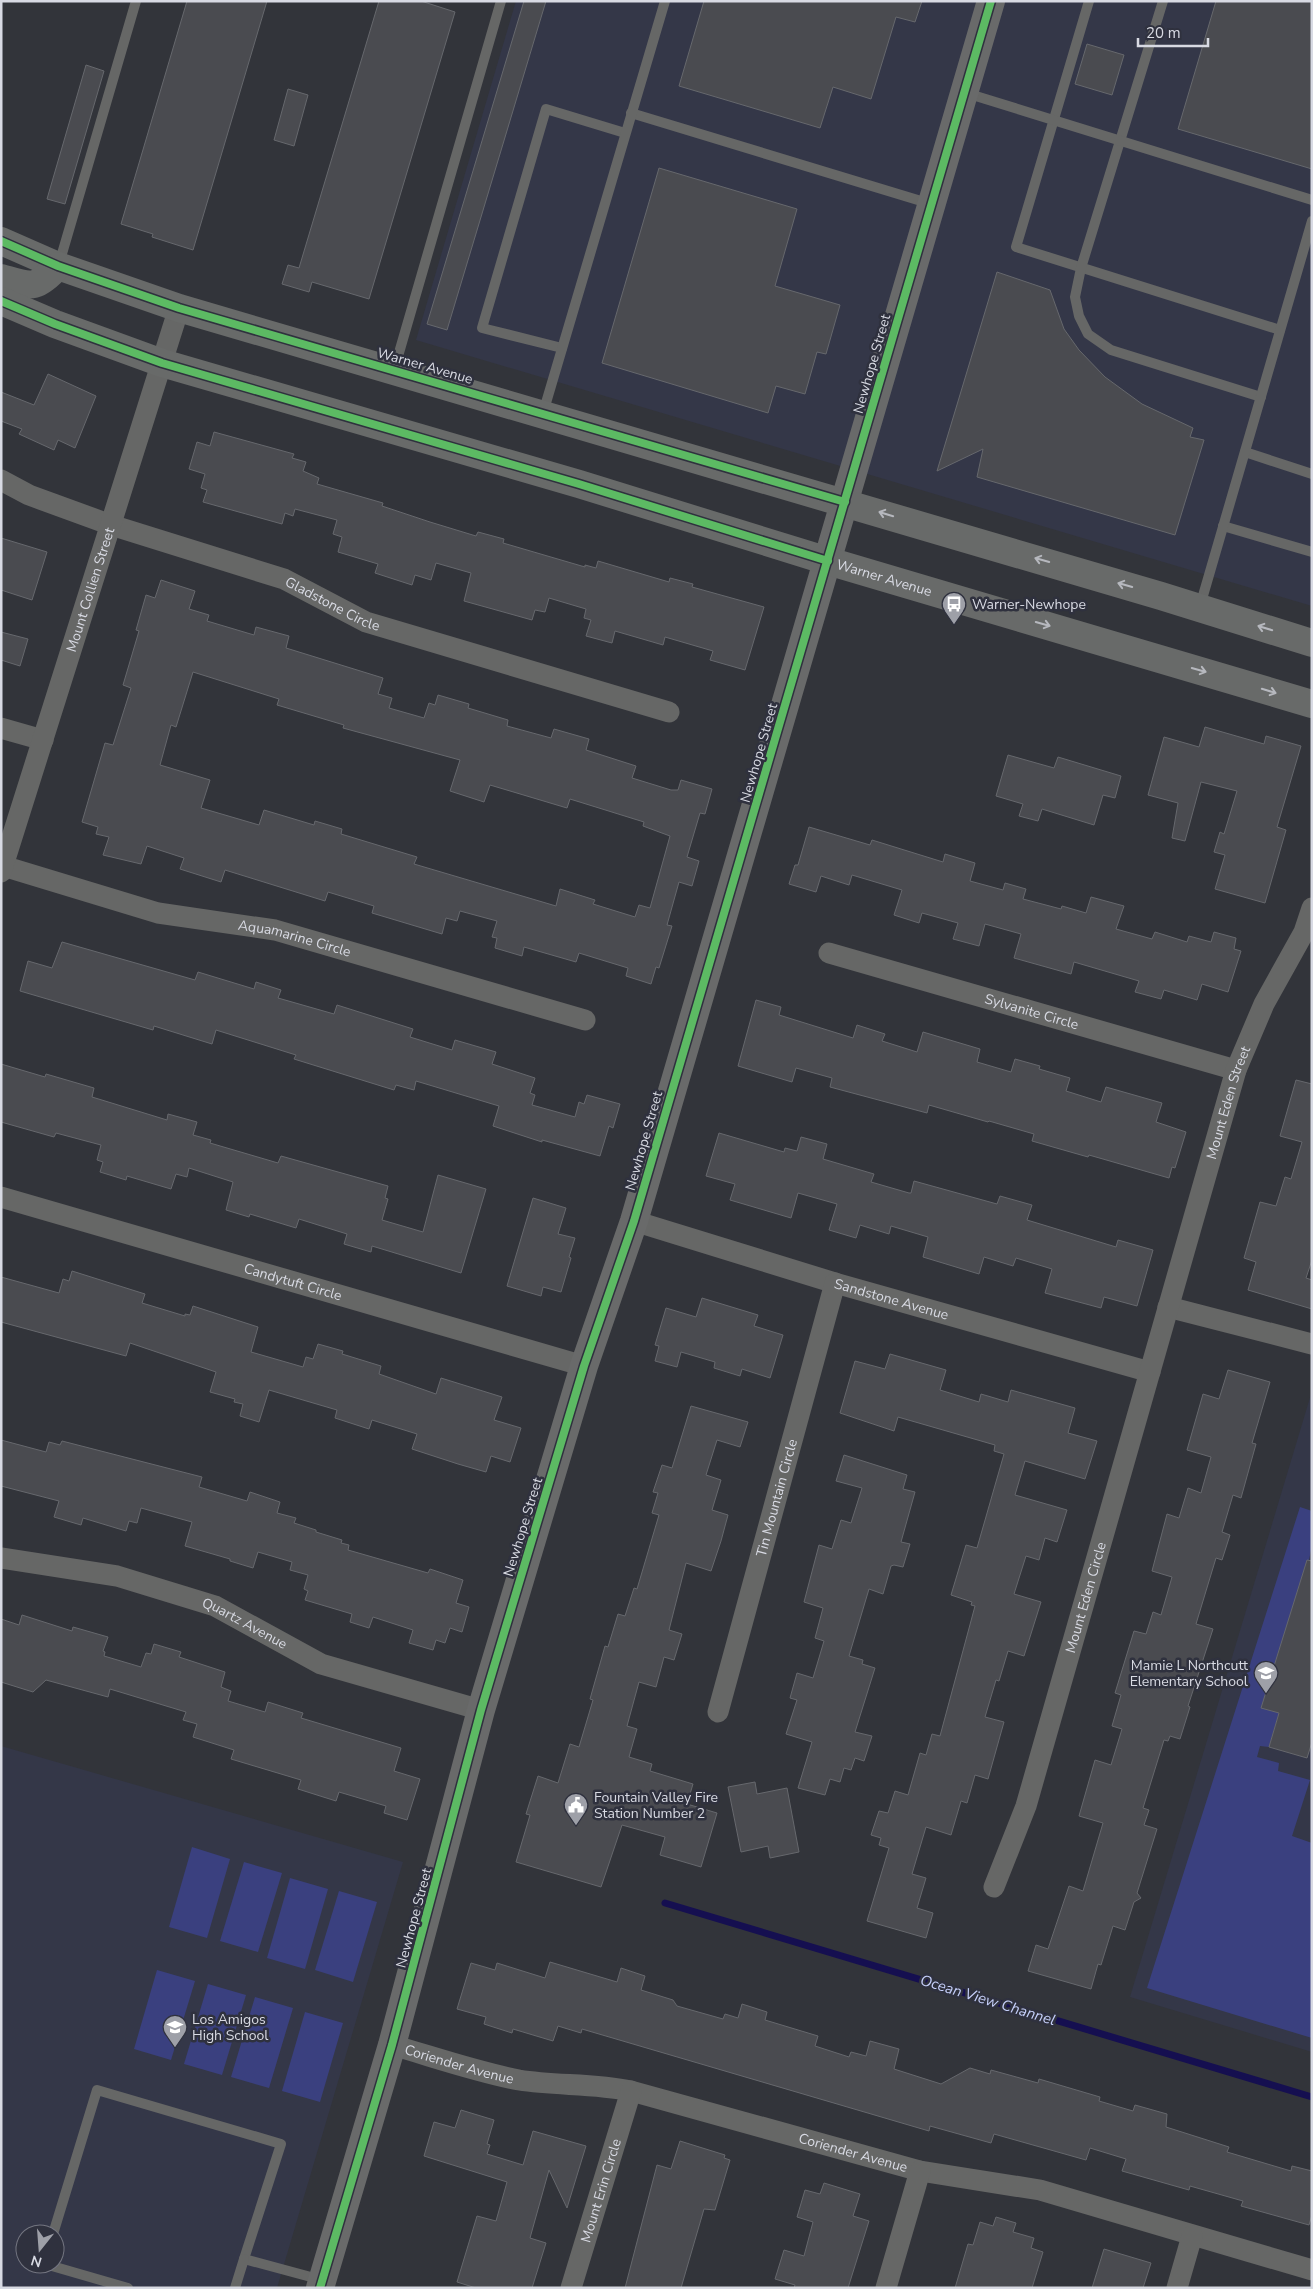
<svg xmlns="http://www.w3.org/2000/svg" width="1313" height="2289" font-family="'Nunito Sans',sans-serif">
  <style>
    .built { fill: #343748; fill-rule: evenodd }
    .green { fill: #3a407f }
    .lines { fill: none; stroke-linecap: round; stroke-linejoin: round }
    .stream { stroke: #150f50; stroke-width: 7 }
    .building { fill: #4a4b50; stroke: #66686d; fill-rule: evenodd }
    .lane { stroke: #666766; stroke-width: 10 }
    .street { stroke: #666766; stroke-width: 21 }
    .secondary { stroke: #696a6a; stroke-width: 28 }
    .primary { stroke: #686a69; stroke-width: 28 }
    .cycleway-casing { stroke: #2f313e; stroke-width: 11 }
    .cycleway { stroke: #5cba63; stroke-width: 8 }
    .oneway { stroke: #b6b8be }
    .labels { text-anchor: middle; dominant-baseline: central; stroke-width: 5; stroke-linejoin: round; paint-order: stroke }
    .street-label { font-size: 14px; fill: #d8dae3; stroke: #2f313e }
    .poi-label { font-size: 14px; fill: #d8dae3; stroke: #2f313e; text-anchor: start }
    .water-label { font-size: 15px; font-style: italic; fill: #c6d0fa; stroke: #2f313e }
  </style>
  <rect width="100%" height="100%" fill="#32343a"/>
  <!-- built -->
  <g class="built">
    <polygon points="516,1 1312,1 1312,606 416,340"/>
    <polygon points="1312,1391 1312,2052 1130,1997"/>
    <path d="M1 1746 403 1862 277 2288H1ZM25 2234H55V2264H25Z"/>
  </g>
  <!-- green -->
  <g class="green">
    <polygon points="1300,1507 1312,1511 1312,1545 1278,1716 1269,1747 1260,1746 1257,1757 1279,1763 1278,1771 1310,1780 1292,1836 1312,1843 1312,2038 1147,1988"/>
    <polygon points="192,1847 230,1859 207,1938 169,1927"/>
    <polygon points="244,1862 282,1873 258,1952 220,1941"/>
    <polygon points="290,1878 328,1889 305,1969 267,1958"/>
    <polygon points="339,1891 377,1902 353,1982 315,1970"/>
    <polygon points="157,1970 195,1981 171,2060 134,2049"/>
    <polygon points="208,1984 246,1995 222,2075 184,2064"/>
    <polygon points="255,1997 293,2008 269,2088 231,2077"/>
    <polygon points="305,2012 343,2023 320,2102 282,2091"/>
  </g>
  <g class="lines">
    <!-- stream -->
    <polyline class="stream" points="665,1903 1312,2097"/>
  </g>
  <!-- building -->
  <g class="building">
    <polygon points="187,1 267,1 193,250 152,237 153,234 121,224"/>
    <polygon points="379,1 421,1 455,12 369,299 312,282 309,292 282,284 288,265 299,268"/>
    <polygon points="524,1 546,1 447,330 427,324"/>
    <polygon points="704,1 922,1 915,22 896,17 871,99 833,87 820,128 679,86"/>
    <polygon points="1216,1 1312,1 1312,169 1178,129"/>
    <polygon points="1087,44 1124,55 1112,95 1075,84"/>
    <polygon points="86,65 104,71 65,204 47,199"/>
    <polygon points="288,89 308,95 294,146 274,140"/>
    <polygon points="659,168 797,209 775,286 840,305 826,354 817,352 805,394 776,386 768,413 602,363"/>
    <polygon points="997,272 1050,290 1064,329 1079,350 1105,377 1142,404 1193,428 1190,437 1204,440 1175,535 977,477 983,449 937,471"/>
    <polygon points="48,374 96,396 75,448 58,440 54,450 19,434 22,429 1,421 1,392 34,405"/>
    <polygon points="214,432 294,454 292,458 306,462 303,471 319,478 317,484 383,503 382,506 430,522 476,536 478,532 504,539 503,543 585,567 585,565 596,568 598,561 669,582 670,578 693,584 692,587 764,607 745,670 710,660 713,651 665,637 663,645 615,631 612,643 586,636 591,620 584,618 586,609 549,598 545,612 535,610 532,620 464,601 471,573 436,563 431,580 415,575 412,585 375,573 378,564 338,552 342,537 333,534 337,520 295,509 293,516 285,513 282,524 203,502 207,490 201,488 205,474 189,469 197,442 210,446"/>
    <polygon points="1,538 47,552 32,600 1,590"/>
    <path d="M161 580 195 591 189 609 209 615 207 621 254 635 256 627 289 636 286 648 383 678 378 694 392 698 389 708 424 718 429 703 435 705 438 695 469 704 468 708 508 720 507 726 551 738 554 729 589 739 586 750 636 766 632 778 671 790H678L681 780 712 789 705 814 700 813 687 857 699 861 692 886 679 882 667 925 672 926 659 968 656 967 651 984 626 976 628 968 579 953 576 962 524 947 522 956 495 948 497 938 492 937 497 921 460 911 457 921 446 918 442 934 372 913 374 906 328 892 325 901 225 870 221 882 180 869 184 858 147 846 141 864 103 855 109 837 96 834 98 827 82 822 105 743 113 745 131 688 123 685 139 631 136 630 146 595 155 598ZM193 672 279 699 277 705 344 725 343 728 460 760 450 791 484 802 490 785 567 808 570 799 644 822 643 826 670 836 650 908 639 905 635 917 593 904 595 900 560 889 556 906 414 864 417 857 341 834 342 829 315 821 314 825 264 810 259 825 201 808 210 780 160 765 171 725 176 727Z"/>
    <polygon points="1,632 28,639 20,666 1,660"/>
    <polygon points="1205,727 1264,744 1266,736 1301,746 1277,827 1286,830 1265,903 1215,889 1225,855 1214,852 1220,832 1224,834 1237,791 1201,782 1185,841 1172,838 1178,803 1148,795 1164,737 1199,747"/>
    <polygon points="1008,755 1054,768 1058,757 1121,776 1115,798 1103,795 1094,825 1042,809 1038,821 1019,816 1023,804 996,796"/>
    <polygon points="809,827 870,845 872,840 943,862 945,854 975,863 970,881 1003,890 1005,883 1026,889 1023,899 1061,909 1062,906 1086,913 1091,897 1124,906 1116,929 1152,939 1155,932 1187,942 1189,936 1211,942 1214,932 1236,938 1234,949 1241,951 1228,992 1202,984 1197,1000 1164,990 1161,999 1135,992 1139,981 1074,962 1071,974 1014,958 1021,934 985,924 979,946 953,939 958,923 922,913 919,923 894,915 902,890 852,875 849,885 821,876 816,892 789,884 795,865 798,865"/>
    <polygon points="62,942 195,980 198,972 254,989 256,982 281,990 278,998 334,1014 337,1005 413,1029 410,1037 452,1050 455,1040 496,1052 492,1064 535,1078 530,1093 535,1095 532,1105 575,1117 579,1102 584,1104 587,1095 620,1104 613,1128 609,1126 600,1156 542,1140 542,1142 493,1126 499,1106 416,1081 414,1090 396,1085 394,1090 294,1059 296,1055 216,1030 212,1044 154,1026 153,1030 20,991 28,961 52,968"/>
    <polygon points="756,1000 781,1007 779,1015 853,1038 857,1025 885,1034 882,1041 917,1052 923,1032 980,1049 977,1062 1011,1072 1015,1059 1040,1066 1039,1069 1070,1078 1066,1091 1101,1102 1106,1087 1162,1103 1156,1122 1186,1132 1175,1168 1172,1167 1169,1178 1089,1155 1088,1157 1032,1141 1034,1134 989,1121 988,1122 929,1105 927,1113 830,1087 832,1078 796,1068 792,1082 738,1066"/>
    <polygon points="1,1064 45,1077 46,1074 94,1088 92,1097 167,1120 168,1114 197,1122 193,1135 211,1140 210,1143 278,1163 281,1156 388,1186 385,1198 388,1199 382,1220 423,1232 438,1175 486,1189 461,1273 372,1246 371,1252 344,1244 347,1234 299,1219 296,1228 250,1214 249,1217 226,1210 233,1182 189,1168 187,1177 176,1174 171,1189 127,1176 126,1180 100,1172 103,1162 97,1160 101,1145 56,1133 54,1137 1,1122"/>
    <polygon points="1296,1080 1312,1084 1312,1260 1306,1278 1312,1280 1312,1309 1248,1290 1256,1262 1244,1258 1260,1202 1276,1206 1285,1177 1291,1179 1302,1142 1280,1136"/>
    <polygon points="719,1133 784,1152 785,1148 797,1151 801,1137 827,1144 823,1159 874,1174 871,1182 909,1193 911,1193 914,1181 997,1204 1000,1196 1032,1205 1027,1220 1116,1247 1118,1240 1153,1250 1137,1306 1104,1297 1101,1308 1045,1293 1052,1269 1016,1258 1013,1266 984,1257 979,1274 923,1257 928,1237 891,1226 889,1234 860,1225 856,1238 829,1230 837,1204 798,1193 791,1218 730,1200 735,1184 706,1176"/>
    <polygon points="533,1198 566,1208 558,1234 575,1238 569,1257 571,1258 561,1292 543,1287 541,1296 507,1286"/>
    <polygon points="72,1271 145,1294 142,1303 185,1316 185,1314 190,1315 193,1306 258,1327 251,1352 303,1367 306,1357 313,1359 318,1344 343,1351 342,1354 381,1366 379,1374 436,1394 441,1378 502,1397 494,1420 521,1428 510,1462 491,1456 486,1472 458,1464 412,1449 417,1434 372,1420 369,1429 335,1418 337,1410 269,1390 259,1422 240,1416 243,1404 234,1402 235,1399 210,1392 216,1372 130,1343 126,1356 1,1322 1,1277 59,1293 63,1279 69,1281"/>
    <polygon points="702,1298 758,1315 754,1326 783,1335 770,1378 742,1369 740,1376 714,1368 715,1362 681,1352 677,1367 655,1361 659,1346 655,1345 666,1308 696,1317"/>
    <polygon points="890,1354 946,1370 940,1390 979,1402 981,1394 1008,1402 1011,1390 1075,1408 1068,1433 1097,1441 1085,1479 1025,1461 1015,1495 1067,1510 1057,1542 1045,1538 1039,1560 1026,1556 1014,1594 1041,1602 1024,1656 1008,1651 999,1681 996,1680 985,1717 1004,1722 988,1779 975,1775 967,1803 961,1801 951,1835 926,1827 912,1874 926,1878 917,1908 933,1913 926,1938 867,1921 889,1848 879,1845 881,1838 871,1835 879,1811 888,1813 895,1791 908,1795 920,1753 926,1755 932,1734 940,1736 975,1606 971,1605 972,1602 951,1595 966,1545 977,1548 1004,1454 994,1451 995,1445 898,1417 894,1431 840,1413 855,1361 885,1369"/>
    <polygon points="1228,1370 1270,1382 1252,1443 1256,1444 1241,1498 1233,1495 1222,1532 1230,1535 1222,1560 1216,1558 1196,1624 1213,1629 1188,1706 1190,1707 1180,1739 1170,1736 1168,1741 1164,1740 1143,1808 1149,1810 1144,1825 1157,1829 1137,1893 1141,1898 1134,1902 1125,1930 1113,1926 1101,1965 1098,1964 1091,1989 1028,1971 1036,1945 1048,1949 1069,1886 1083,1891 1103,1823 1079,1816 1095,1760 1111,1765 1122,1729 1112,1726 1121,1695 1115,1693 1134,1631 1146,1634 1153,1612 1161,1615 1172,1577 1152,1571 1167,1514 1179,1518 1188,1488 1201,1493 1211,1457 1187,1450 1203,1394 1219,1399"/>
    <polygon points="691,1406 748,1422 740,1447 717,1440 706,1475 721,1480 712,1510 728,1515 721,1541 711,1571 686,1563 669,1630 682,1634 674,1660 664,1657 656,1687 639,1682 627,1726 637,1729 629,1757 652,1764 650,1771 693,1784 687,1804 717,1813 701,1867 660,1855 665,1837 622,1825 601,1887 516,1862 530,1815 526,1814 538,1776 558,1783 570,1744 579,1747 593,1700 590,1699 605,1646 608,1647 618,1614 625,1616 634,1588 637,1589 659,1515 652,1513 658,1493 653,1492 662,1465 672,1468"/>
    <polygon points="1,1440 46,1452 49,1442 60,1445 62,1441 202,1477 199,1487 247,1501 250,1492 280,1502 277,1513 296,1518 294,1523 316,1530 316,1532 342,1540 341,1543 349,1545 348,1550 428,1573 430,1569 463,1580 456,1603 469,1607 462,1632 450,1628 445,1643 436,1640 433,1650 409,1643 413,1630 373,1617 369,1628 350,1622 352,1614 305,1600 308,1591 304,1589 308,1575 290,1570 292,1562 258,1552 253,1568 230,1561 230,1559 185,1546 192,1522 141,1508 137,1523 129,1521 126,1531 83,1518 81,1525 54,1517 59,1501 1,1486"/>
    <polygon points="844,1455 907,1475 903,1489 915,1492 901,1542 910,1544 903,1567 894,1565 891,1566 883,1594 869,1589 849,1656 863,1660 862,1664 875,1668 855,1732 872,1736 864,1761 855,1758 851,1770 844,1768 840,1782 830,1779 825,1795 798,1788 812,1742 786,1734 797,1700 790,1698 797,1673 813,1678 824,1641 815,1638 823,1608 804,1602 819,1545 832,1549 841,1520 851,1523 862,1488 836,1481"/>
    <polygon points="1307,1560 1312,1561 1312,1742 1307,1758 1269,1747 1279,1713 1261,1708"/>
    <polygon points="22,1615 72,1631 73,1627 108,1637 103,1651 105,1652 104,1656 141,1667 146,1653 151,1654 154,1644 181,1652 179,1657 225,1672 221,1687 231,1691 228,1701 265,1712 268,1702 303,1713 301,1718 401,1748 394,1771 420,1779 407,1820 384,1813 386,1806 339,1792 336,1801 298,1789 301,1780 231,1759 234,1750 193,1737 197,1724 183,1720 186,1712 110,1689 108,1697 46,1680 33,1692 1,1682 1,1619 19,1625"/>
    <polygon points="755,1782 757,1794 787,1788 799,1852 770,1858 768,1846 741,1852 728,1787"/>
    <polygon points="550,1962 617,1982 621,1968 645,1976 641,1990 673,2000 677,2006 723,2019 725,2014 738,2018 742,2004 767,2012 765,2020 818,2036 815,2046 849,2057 851,2052 866,2056 870,2041 899,2049 894,2069 941,2084 970,2068 990,2074 991,2070 1038,2083 1039,2079 1100,2097 1099,2101 1133,2111 1135,2105 1167,2114 1166,2127 1229,2147 1227,2152 1291,2171 1292,2166 1312,2171 1312,2215 1309,2225 1241,2206 1243,2201 1190,2186 1189,2190 1122,2171 1126,2159 1090,2148 1086,2160 994,2134 991,2143 930,2126 929,2131 582,2029 581,2033 558,2026 553,2041 513,2029 512,2033 484,2024 486,2017 457,2009 471,1963 495,1970 497,1963 545,1978"/>
    <polygon points="461,2110 494,2120 487,2144 490,2145 487,2154 523,2165 533,2131 586,2146 567,2208 549,2170 530,2238 546,2243 532,2288 476,2288 457,2282 477,2216 496,2221 507,2182 424,2156 434,2122 455,2128"/>
    <polygon points="680,2141 725,2155 724,2158 730,2160 715,2210 704,2209 681,2288 625,2288 657,2165 671,2169"/>
    <polygon points="824,2183 860,2194 853,2216 869,2221 848,2288 794,2288 795,2285 775,2279 784,2250 804,2256 813,2222 797,2217 805,2190 820,2194"/>
    <polygon points="996,2217 1016,2223 1013,2232 1034,2238 1031,2248 1043,2252 1032,2288 955,2288 968,2244 973,2245 980,2222 993,2226"/>
    <polygon points="1104,2249 1151,2263 1143,2288 1092,2288"/>
  </g>
  <g class="lines">
    <!-- lane -->
    <g class="lane">
      <polyline points="1089,1 1016,247 1280,330"/>
      <polyline points="1163,1 1081,268 1075,297 1079,316 1088,334 1111,350 1261,397"/>
      <polyline points="966,93 1312,200"/>
      <polyline points="631,113 931,204"/>
      <polyline points="59,264 136,1"/>
      <polyline points="562,348 482,328 546,109 625,133"/>
      <polyline points="394,370 501,1"/>
      <polyline points="543,413 665,1"/>
      <polyline points="1245,452 1312,474"/>
      <polyline points="1223,526 1312,552"/>
      <polyline points="1200,606 1312,221"/>
      <polyline points="53,2234 97,2090 281,2144 244,2259 322,2280"/>
      <polyline points="45,2264 128,2288"/>
      <polyline points="235,2288 244,2259"/>
    </g>
    <!-- street -->
    <g class="street">
      <path id="s1" d="M1 480 29 495 111 525 284 579 366 622 669 712"/>
      <polyline points="1,728 43,740"/>
      <path id="s2" d="M3 866 158 913 275 930 585 1020"/>
      <path id="s3" d="M1 872 179 308"/>
      <path id="s4" d="M829 953 1236 1070"/>
      <path id="s5" d="M1 1197 584 1366"/>
      <path id="s6" d="M634 1221 835 1283 1150 1372"/>
      <polyline points="1168,1307 1312,1344"/>
      <path id="s7" d="M1 1558 117 1576 215 1606 321 1664 481 1710"/>
      <path id="s8" d="M718 1712 835 1283"/>
      <path id="s9" d="M994 1887 1026 1806 1236 1070 1264 1004 1304 932 1312 908"/>
      <path id="s10" d="M392 2045C434 2057 477 2072 519 2080 556 2086 594 2083 631 2091L920 2171 1040 2190 1312 2270"/>
      <path id="s11" d="M571 2288 631 2091"/>
      <polyline points="886,2288 920,2171"/>
      <polyline points="1177,2288 1192,2236"/>
    </g>
    <!-- secondary -->
    <polyline class="secondary" points="320,2288 392,2045 481,1710 584,1366 634,1221 991,1"/>
    <!-- primary -->
    <g class="primary">
      <polyline points="1,241 58,266 179,308 1161,596 1312,643"/>
      <path d="M1 278C33 287 34 290 58 266"/>
      <path id="s12" d="M1 301 55 324 162 363 579 484 828 561 1312 704"/>
    </g>
    <!-- cycleway casing -->
    <g class="cycleway-casing">
      <g id="cycleway">
        <polyline points="1,241 58,266 179,308 845,502"/>
        <polyline points="1,301 55,324 162,363 579,484 828,561"/>
        <polyline points="320,2288 392,2045 481,1710 584,1366 634,1221 991,1"/>
      </g>
    </g>
    <!-- cycleway -->
    <use href="#cycleway" class="cycleway"/>
  </g>
  <!-- one-way arrows -->
  <defs><path id="oneway-shaft" d="M-6 0H5M1.5-3L5.5 0L1.5 3" fill="none" stroke-width="1.6" stroke-linecap="round" stroke-linejoin="round" transform="scale(1.25)"/></defs>
  <g class="oneway">
    <use href="#oneway-shaft" transform="translate(886 514) rotate(-163)"/>
    <use href="#oneway-shaft" transform="translate(1042 560) rotate(-164)"/>
    <use href="#oneway-shaft" transform="translate(1125 585) rotate(-164)"/>
    <use href="#oneway-shaft" transform="translate(1043 624) rotate(16)"/>
    <use href="#oneway-shaft" transform="translate(1265 628) rotate(-163)"/>
    <use href="#oneway-shaft" transform="translate(1199 670) rotate(16)"/>
    <use href="#oneway-shaft" transform="translate(1269 691) rotate(17)"/>
  </g>
  <!-- icons -->
  <defs>
    <g id="bus-pin" transform="scale(1.25)"><path d="M0 17L-7.5 6A9.5 9.5 0 1 1 7.5 6Z" fill="#9ea0a8" stroke="#2f313e"/><path d="M-5-6H5V4H4V6H2V4H-2V6H-4V4H-5ZM-3.5-4V0h7V-4ZM-3.5 1.2v1.5H-2V1.2ZM2 1.2v1.5H3.5V1.2Z" fill="#fff"/></g>
    <g id="school-pin" transform="scale(1.25)"><path d="M0 17L-7.5 6A9.5 9.5 0 1 1 7.5 6Z" fill="#9ea0a8" stroke="#2f313e"/><path d="M0-5L7-2L0 1L-7-2ZM-4 1L0 2.5L4 1V4Q0 6-4 4Z" fill="#fff"/></g>
    <g id="civic-pin" transform="scale(1.25)"><path d="M0 17L-7.5 6A9.5 9.5 0 1 1 7.5 6Z" fill="#9ea0a8" stroke="#2f313e"/><path d="M-.6-6.5H3V-4.5H.6V-3L4-1V1h2V6H-6V1h2V-1L-.6-3ZM-1.2 2.5V6h2.4V2.5Z" fill="#fff"/></g>
  </defs>
  <g fill-rule="evenodd">
    <use href="#bus-pin" x="954" y="604"/>
    <use href="#school-pin" x="1266" y="1673"/>
    <use href="#civic-pin" x="576" y="1805"/>
    <use href="#school-pin" x="175" y="2027"/>
  </g>
  <g class="labels">
    <!-- street labels -->
    <g class="street-label">
      <text transform="translate(872 364) rotate(-74)">Newhope Street</text>
      <text transform="translate(425 366) rotate(16)">Warner Avenue</text>
      <text stroke="none"><textPath href="#s12" startOffset="926">Warner Avenue</textPath></text>
      <text stroke="none"><textPath href="#s3" startOffset="296">Mount Collien Street</textPath></text>
      <text stroke="none"><textPath href="#s1" startOffset="355">Gladstone Circle</textPath></text>
      <text transform="translate(759 753) rotate(-74)">Newhope Street</text>
      <text stroke="none"><textPath href="#s2" startOffset="301">Aquamarine Circle</textPath></text>
      <text stroke="none"><textPath href="#s4" startOffset="211">Sylvanite Circle</textPath></text>
      <text stroke="none"><textPath href="#s9" startOffset="819">Mount Eden Street</textPath></text>
      <text transform="translate(644 1141) rotate(-74)">Newhope Street</text>
      <text stroke="none"><textPath href="#s5" startOffset="304">Candytuft Circle</textPath></text>
      <text stroke="none"><textPath href="#s6" startOffset="269">Sandstone Avenue</textPath></text>
      <text stroke="none"><textPath href="#s8" startOffset="222">Tin Mountain Circle</textPath></text>
      <text transform="translate(523 1527) rotate(-73)">Newhope Street</text>
      <text stroke="none"><textPath href="#s9" startOffset="304">Mount Eden Circle</textPath></text>
      <text stroke="none"><textPath href="#s7" startOffset="254">Quartz Avenue</textPath></text>
      <text transform="translate(414 1918) rotate(-75)">Newhope Street</text>
      <text stroke="none"><textPath href="#s10" startOffset="70">Coriender Avenue</textPath></text>
      <text stroke="none"><textPath href="#s10" startOffset="475">Coriender Avenue</textPath></text>
      <text stroke="none"><textPath href="#s11" startOffset="102">Mount Erin Circle</textPath></text>
    </g>
    <!-- poi labels -->
    <g class="poi-label">
      <text x="972" y="604">Warner-Newhope</text>
      <text x="1248" y="1665" text-anchor="end">Mamie L Northcutt<tspan x="1248" dy="16">Elementary School</tspan></text>
      <text x="594" y="1797">Fountain Valley Fire<tspan x="594" dy="16">Station Number 2</tspan></text>
      <text x="192" y="2019">Los Amigos<tspan x="192" dy="16">High School</tspan></text>
    </g>
    <!-- water labels -->
    <g class="water-label">
      <text transform="translate(988 2000) rotate(17)">Ocean View Channel</text>
    </g>
  </g>
  <!-- border -->
  <rect width="1313" height="2289" fill="none" stroke="#d8dae3" stroke-width="5"/>
  <!-- north arrow -->
  <g transform="translate(40 2249) rotate(197)"><circle r="24" fill="#2f313e" stroke="#737580"/>
  <path d="M0-4L9 19L0 12L-9 19Z" fill="#9ea0a8"/>
  <text y="-8" font-size="14" font-weight="bold" text-anchor="middle" fill="#d8dae3">N</text>
  </g>
  <!-- scale -->
  <path d="M1138 38v8h70v-8" fill="none" stroke="#d8dae3" stroke-width="2.5"/>
  <text x="1146" y="38" font-size="15" fill="#d8dae3" stroke="#2f313e" stroke-width="4" paint-order="stroke">20 m</text>
</svg>
